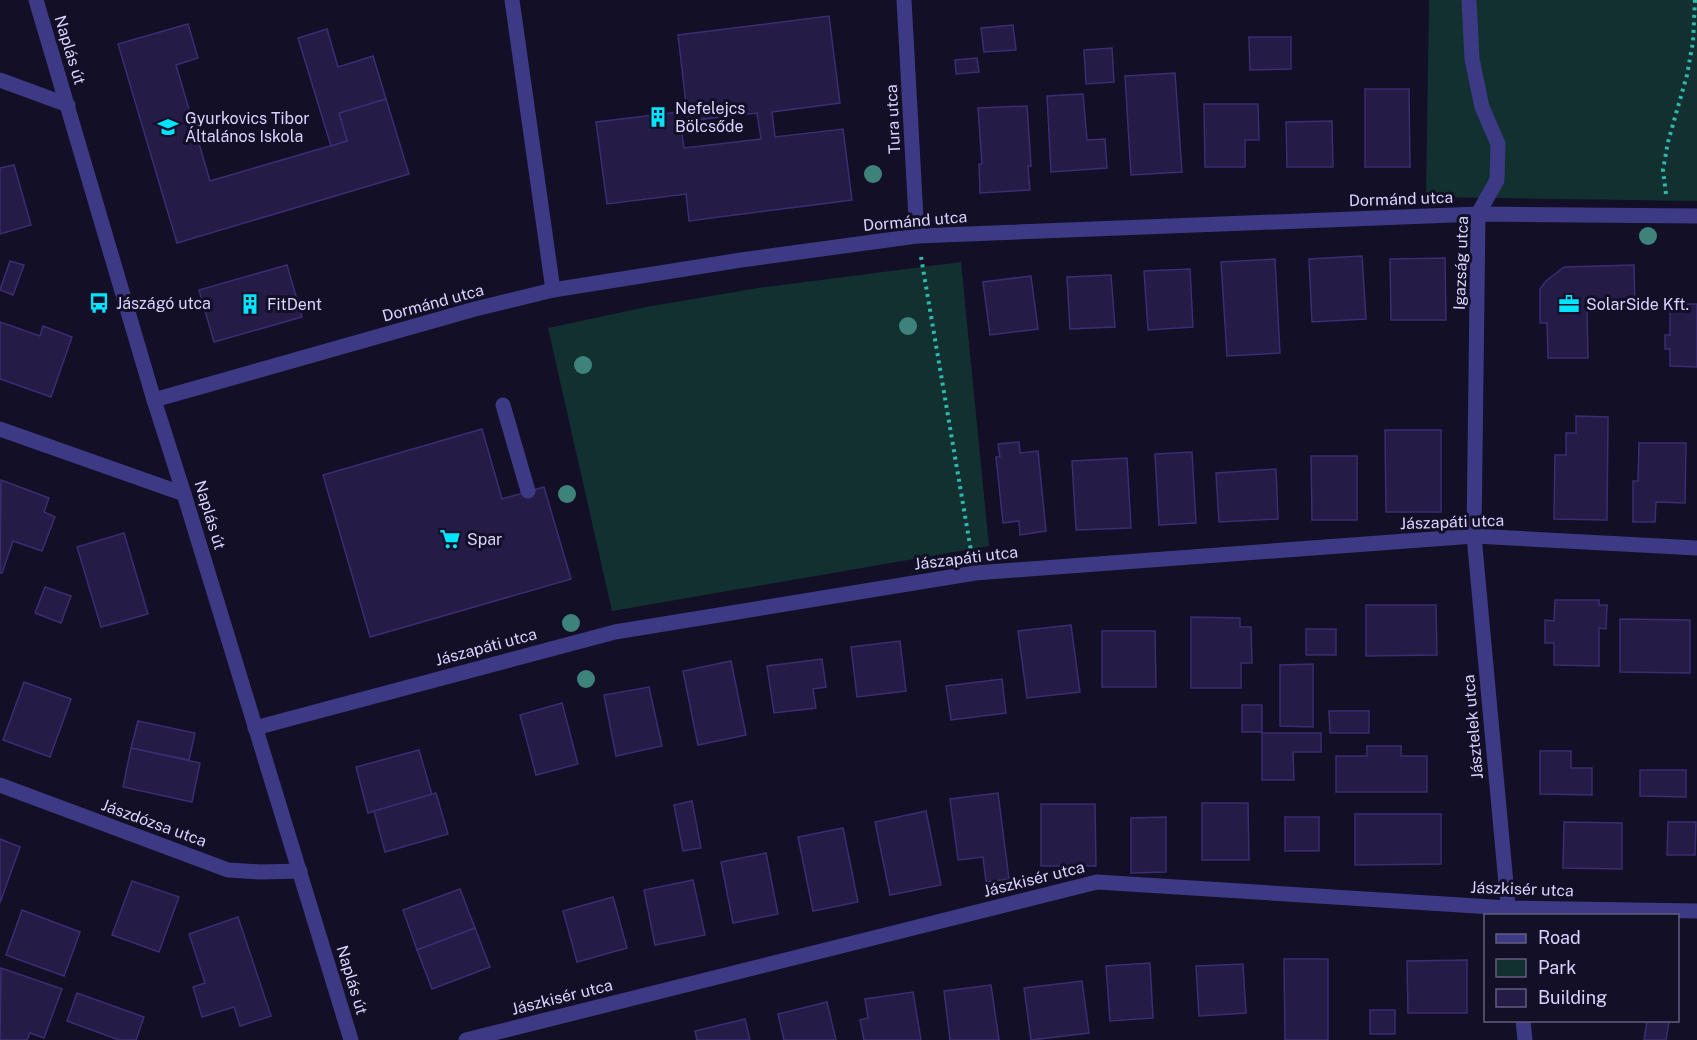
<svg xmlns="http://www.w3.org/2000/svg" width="1697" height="1040" font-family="'Public Sans',sans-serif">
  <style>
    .green { fill: #12302f }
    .building { fill: #241b47; stroke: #3b2d73; stroke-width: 1.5 }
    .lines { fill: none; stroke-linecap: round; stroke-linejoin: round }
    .path { stroke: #2fb8b0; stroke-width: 4; stroke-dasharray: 3 4.5; stroke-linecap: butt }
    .minor { stroke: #3d3a85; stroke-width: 15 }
    .tree { fill: #3d827b }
    .labels { text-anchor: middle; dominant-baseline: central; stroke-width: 6; stroke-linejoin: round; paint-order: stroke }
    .street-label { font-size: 16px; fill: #d9d4ff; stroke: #130f26 }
    .poi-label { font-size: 16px; fill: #d9d4ff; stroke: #130f26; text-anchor: start }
  </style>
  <rect width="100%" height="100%" fill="#130f26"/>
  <!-- green -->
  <g class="green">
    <polygon points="1429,0 1697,0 1697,201 1426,197"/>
    <polygon points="961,262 989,546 612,611 548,328 646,307 758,288"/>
  </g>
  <!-- building -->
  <g class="building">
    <polygon points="829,16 840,103 772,112 775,137 843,129 852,200 689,221 686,194 607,204 596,122 679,112 684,148 761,139 757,113 688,121 678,35"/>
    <polygon points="188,24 198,58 176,65 210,181 347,141 339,113 386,99 409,174 177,243 118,44"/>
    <polygon points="1013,25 1016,50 984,52 981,28"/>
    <polygon points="327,29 338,67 373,56 386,99 339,113 347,141 331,146 298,38"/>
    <polygon points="1249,37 1291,37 1291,69 1250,70"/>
    <polygon points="1112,48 1114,82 1086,84 1084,50"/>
    <polygon points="977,58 979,72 956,74 955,60"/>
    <polygon points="1175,73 1182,172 1131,175 1125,76"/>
    <polygon points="1365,89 1409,89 1410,167 1365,167"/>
    <polygon points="1083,94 1087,140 1105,139 1107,168 1051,172 1047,96"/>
    <polygon points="1204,104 1258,104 1259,140 1245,140 1245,167 1205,167"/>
    <polygon points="1027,106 1031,166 1028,166 1030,190 980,193 979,164 982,164 978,108"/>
    <polygon points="1332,121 1333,167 1287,167 1286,122"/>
    <polygon points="14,165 31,225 0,234 0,168"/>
    <polygon points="1362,256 1366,319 1312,322 1309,259"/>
    <polygon points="1445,258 1446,320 1391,320 1390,259"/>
    <polygon points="1275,259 1280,353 1227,356 1221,262"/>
    <polygon points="10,261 24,265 13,295 0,290"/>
    <polygon points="287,265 302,317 214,342 199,290"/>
    <polygon points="1634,265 1635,310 1587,311 1588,358 1548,358 1547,323 1540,323 1540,289 1546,281 1564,267"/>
    <polygon points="1190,269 1193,327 1148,330 1144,271"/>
    <polygon points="1111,275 1115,327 1070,329 1067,277"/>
    <polygon points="1031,276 1038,329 990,335 983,282"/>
    <polygon points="1670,304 1697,304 1697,367 1670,366 1670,349 1665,349 1665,335 1670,335"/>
    <polygon points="0,322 40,336 43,326 72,337 51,397 0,379"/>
    <polygon points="1576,416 1608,417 1607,520 1554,519 1555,455 1566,455 1566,433 1576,433"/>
    <polygon points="482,429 502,499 544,487 571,579 370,637 323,475"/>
    <polygon points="1385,430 1441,430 1441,512 1386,512"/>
    <polygon points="1019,442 1020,453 1038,451 1046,531 1020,535 1019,521 1003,523 996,457 1000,457 998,444"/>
    <polygon points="1639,443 1686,443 1685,503 1656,502 1655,522 1633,522 1633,481 1638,481"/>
    <polygon points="1192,452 1196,523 1159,525 1155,454"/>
    <polygon points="1311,456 1357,456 1357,520 1312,520"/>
    <polygon points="1127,458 1131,528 1076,530 1072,461"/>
    <polygon points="1276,469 1278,519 1219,522 1216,473"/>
    <polygon points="1,480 49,498 44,512 55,517 42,551 13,541 2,573 0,573"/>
    <polygon points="124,533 148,614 101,627 77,547"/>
    <polygon points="45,587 71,596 61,623 35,613"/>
    <polygon points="1555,600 1599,600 1599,605 1607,605 1606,629 1599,628 1599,666 1554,665 1554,643 1545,643 1545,620 1554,621"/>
    <polygon points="1366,605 1436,605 1437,655 1366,656"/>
    <polygon points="1191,617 1240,618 1240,627 1251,627 1252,663 1241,663 1241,688 1191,688"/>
    <polygon points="1620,619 1690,620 1690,673 1620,672"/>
    <polygon points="1071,625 1080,692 1027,698 1018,631"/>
    <rect x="1306" y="629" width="30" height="26"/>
    <polygon points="1102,631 1155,631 1156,687 1102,687"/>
    <polygon points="900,641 906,691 857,697 851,647"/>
    <polygon points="822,659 826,687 813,689 816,708 774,713 767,666"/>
    <polygon points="731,661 746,735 698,745 683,671"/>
    <polygon points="1313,664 1313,727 1280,726 1280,665"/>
    <polygon points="1002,679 1006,713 951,720 946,686"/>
    <polygon points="24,682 71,699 50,757 3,740"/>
    <polygon points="649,687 662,746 616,756 604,695"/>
    <polygon points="562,703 578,764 536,775 520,715"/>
    <rect x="1242" y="705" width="20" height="27"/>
    <polygon points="1329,711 1369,711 1369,733 1330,733"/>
    <polygon points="138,721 195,733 189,760 131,748"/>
    <polygon points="1262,733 1321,733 1321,752 1293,752 1294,780 1262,780"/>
    <polygon points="1367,746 1401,746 1401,756 1427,756 1427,792 1336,792 1336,756 1367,756"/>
    <polygon points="131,748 200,763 192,802 123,787"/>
    <polygon points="419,750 432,795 368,813 356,767"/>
    <polygon points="1540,751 1571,751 1571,768 1592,768 1592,795 1540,794"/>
    <polygon points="1640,770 1686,770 1686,797 1640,796"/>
    <polygon points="436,793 448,834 385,852 374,811"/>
    <polygon points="998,793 1009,879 986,882 983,857 958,860 950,799"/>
    <polygon points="692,801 701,848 683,851 674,805"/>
    <polygon points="1202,803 1248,803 1249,860 1202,860"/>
    <polygon points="1041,804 1095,804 1096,866 1041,866"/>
    <polygon points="926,811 941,885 890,895 875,822"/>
    <polygon points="1355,814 1441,814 1441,864 1355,865"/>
    <polygon points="1166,817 1166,872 1131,873 1131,818"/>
    <rect x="1285" y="817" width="34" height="34"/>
    <polygon points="1564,822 1622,823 1622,869 1563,868"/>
    <polygon points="1668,822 1696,822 1695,855 1667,855"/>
    <polygon points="843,828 858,902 813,911 798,837"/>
    <polygon points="0,839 20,847 0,903"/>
    <polygon points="766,853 778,914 733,923 721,862"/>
    <polygon points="693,880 705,935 655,945 644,890"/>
    <polygon points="132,881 179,897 159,952 112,935"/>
    <polygon points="460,889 475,928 417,950 403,910"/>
    <polygon points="613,897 627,948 577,962 563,911"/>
    <polygon points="22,910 80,932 64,976 6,955"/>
    <polygon points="238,917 271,1016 240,1026 234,1007 202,1017 193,987 205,983 189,934"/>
    <polygon points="475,928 490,967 432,989 417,950"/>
    <polygon points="1284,959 1328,959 1328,1040 1285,1040"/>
    <polygon points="1467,960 1467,1013 1408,1013 1407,961"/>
    <polygon points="1150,963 1153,1018 1110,1021 1106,966"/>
    <polygon points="1243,964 1246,1013 1199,1016 1196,966"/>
    <polygon points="1,968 62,989 44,1038 30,1033 27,1040 0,1040"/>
    <polygon points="1082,981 1089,1033 1031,1040 1024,988"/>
    <polygon points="991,985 999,1040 950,1040 944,991"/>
    <polygon points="913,992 921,1040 864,1040 860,1020 868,1018 865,999"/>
    <polygon points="77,993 144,1017 136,1040 119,1040 67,1021"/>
    <polygon points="827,1002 836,1040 784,1040 778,1014"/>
    <rect x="1370" y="1010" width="25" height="24"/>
    <polygon points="745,1019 750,1040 697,1040 695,1031"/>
    <polygon points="1647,1020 1669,1022 1666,1040 1644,1040"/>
  </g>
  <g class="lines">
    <!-- path -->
    <g class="path">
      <polyline points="1666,194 1663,170 1668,142 1687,75 1693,42 1695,0"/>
      <polyline points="921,257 971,551"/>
    </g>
    <!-- minor -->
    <g class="minor">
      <polyline points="36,0 154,400 184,494 351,1040"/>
      <polyline points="512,0 553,290"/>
      <polyline points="904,0 917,236"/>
      <polyline points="1469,0 1472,59 1482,107 1498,144 1497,180 1478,214 1474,536 1509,916"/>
      <polyline points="0,80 68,105"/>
      <polyline points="154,400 475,309 553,290 741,260 917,236 1478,214 1697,216"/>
      <polyline points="503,405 528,491"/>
      <polyline points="0,429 184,494"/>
      <polyline points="255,728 615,632 975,573 1474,536 1697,548"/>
      <polyline points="0,785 228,870 260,872 300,871"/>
      <polyline points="1523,1020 1525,1040"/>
      <polyline points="466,1040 1097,882 1508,908 1697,911"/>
    </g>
  </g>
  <!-- trees -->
  <g class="tree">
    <circle cx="873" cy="174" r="9"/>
    <circle cx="1648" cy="236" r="9"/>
    <circle cx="908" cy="326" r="9"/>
    <circle cx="583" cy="365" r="9"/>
    <circle cx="567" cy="494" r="9"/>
    <circle cx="571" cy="623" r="9"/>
    <circle cx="586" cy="679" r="9"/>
  </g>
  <!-- icons -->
  <defs>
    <g id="building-bare" transform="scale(1.62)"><path d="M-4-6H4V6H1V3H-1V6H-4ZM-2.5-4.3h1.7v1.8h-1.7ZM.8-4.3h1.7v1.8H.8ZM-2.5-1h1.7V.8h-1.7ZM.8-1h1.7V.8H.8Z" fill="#00e5ff" stroke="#130f26" stroke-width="2.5" paint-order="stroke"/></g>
    <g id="school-bare" transform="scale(1.62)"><path d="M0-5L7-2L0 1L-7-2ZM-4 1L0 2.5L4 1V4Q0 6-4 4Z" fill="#00e5ff" stroke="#130f26" stroke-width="2.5" paint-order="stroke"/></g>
    <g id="bus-bare" transform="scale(1.62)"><path d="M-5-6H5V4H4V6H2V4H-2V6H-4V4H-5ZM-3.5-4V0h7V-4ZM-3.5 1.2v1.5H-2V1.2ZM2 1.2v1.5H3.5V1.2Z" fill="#00e5ff" stroke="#130f26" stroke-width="2.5" paint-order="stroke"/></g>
    <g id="office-bare" transform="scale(1.62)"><path d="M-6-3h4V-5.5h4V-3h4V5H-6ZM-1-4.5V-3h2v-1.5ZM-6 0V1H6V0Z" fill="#00e5ff" stroke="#130f26" stroke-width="2.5" paint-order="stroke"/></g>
    <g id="supermarket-bare" transform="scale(1.62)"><path d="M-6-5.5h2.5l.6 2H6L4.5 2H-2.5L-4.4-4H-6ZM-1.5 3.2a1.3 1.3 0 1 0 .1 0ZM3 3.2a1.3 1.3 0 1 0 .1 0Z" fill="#00e5ff" stroke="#130f26" stroke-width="2.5" paint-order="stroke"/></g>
  </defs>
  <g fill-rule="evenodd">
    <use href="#building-bare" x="658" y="117"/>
    <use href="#school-bare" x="168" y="127"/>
    <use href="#bus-bare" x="99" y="303"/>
    <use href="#building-bare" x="250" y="304"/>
    <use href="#office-bare" x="1569" y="304"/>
    <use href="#supermarket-bare" x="450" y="539"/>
  </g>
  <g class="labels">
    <!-- street labels -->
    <g class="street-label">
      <text transform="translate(70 50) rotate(73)">Naplás út</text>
      <text transform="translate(893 119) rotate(-93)">Tura utca</text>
      <text transform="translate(1401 199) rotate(-2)">Dormánd utca</text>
      <text transform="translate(915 221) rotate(-5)">Dormánd utca</text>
      <text transform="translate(1461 263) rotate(-88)">Igazság utca</text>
      <text transform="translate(433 303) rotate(-15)">Dormánd utca</text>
      <text transform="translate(210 515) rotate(73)">Naplás út</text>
      <text transform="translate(1452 522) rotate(-2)">Jászapáti utca</text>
      <text transform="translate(966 558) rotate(-7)">Jászapáti utca</text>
      <text transform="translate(486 647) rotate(-15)">Jászapáti utca</text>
      <text transform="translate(1473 727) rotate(-95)">Jásztelek utca</text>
      <text transform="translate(154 823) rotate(20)">Jászdózsa utca</text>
      <text transform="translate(1034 879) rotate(-14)">Jászkisér utca</text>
      <text transform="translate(1522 889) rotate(2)">Jászkisér utca</text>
      <text transform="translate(352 980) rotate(73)">Naplás út</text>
      <text transform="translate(562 997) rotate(-14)">Jászkisér utca</text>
    </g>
    <!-- poi labels -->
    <g class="poi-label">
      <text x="675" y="108">Nefelejcs<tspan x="675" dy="18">Bölcsőde</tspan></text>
      <text x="185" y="118">Gyurkovics Tibor<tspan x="185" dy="18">Általános Iskola</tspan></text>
      <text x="116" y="303">Jászágó utca</text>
      <text x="267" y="304">FitDent</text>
      <text x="1586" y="304">SolarSide Kft.</text>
      <text x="467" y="539">Spar</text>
    </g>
  </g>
  <!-- legend -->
  <rect x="1484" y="914" width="195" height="108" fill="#130f26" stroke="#625e7d" stroke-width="1.5"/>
  <rect x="1496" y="934" width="30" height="9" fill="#3d3a85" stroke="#625e7d" stroke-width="1.5"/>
  <text x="1538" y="944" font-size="18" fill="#d9d4ff">Road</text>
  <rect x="1496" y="959" width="30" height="18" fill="#12302f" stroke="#625e7d" stroke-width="1.5"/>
  <text x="1538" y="974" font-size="18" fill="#d9d4ff">Park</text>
  <rect x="1496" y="989" width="30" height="18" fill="#241b47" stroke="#625e7d" stroke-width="1.5"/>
  <text x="1538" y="1004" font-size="18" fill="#d9d4ff">Building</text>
</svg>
